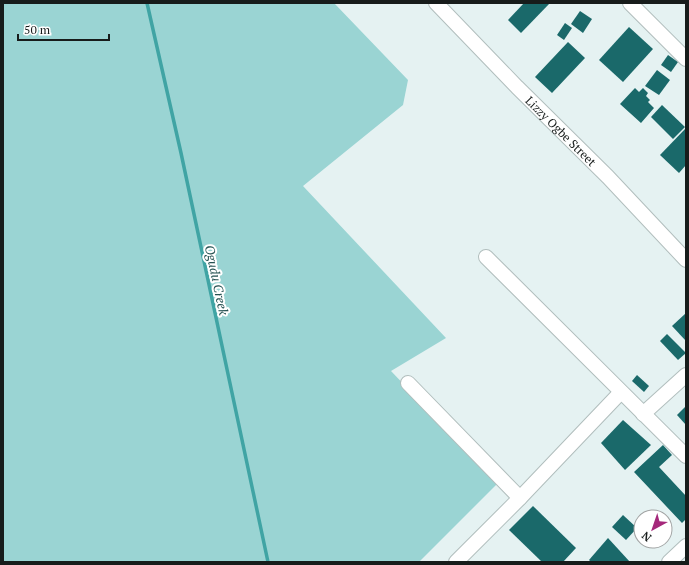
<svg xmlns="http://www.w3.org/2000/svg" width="689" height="565" font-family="'PT Serif',serif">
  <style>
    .green { fill: #9ad4d3 }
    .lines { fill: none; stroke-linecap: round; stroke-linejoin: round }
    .stream { stroke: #40a4a4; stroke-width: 3.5 }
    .building { fill: #1a696a }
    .minor-casing { stroke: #b1bebd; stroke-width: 16 }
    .minor { stroke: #fff; stroke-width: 14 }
    .labels { text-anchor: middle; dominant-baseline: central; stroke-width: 4; stroke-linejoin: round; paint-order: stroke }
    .street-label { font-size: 12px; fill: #171c1b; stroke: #fff }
    .water-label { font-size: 13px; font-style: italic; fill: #265252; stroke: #fff }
  </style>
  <rect width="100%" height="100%" fill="#e5f2f2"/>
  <!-- green -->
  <polygon class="green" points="3,3 334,3 408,80 403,105 303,186 446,338 391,371 498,483 419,562 3,562"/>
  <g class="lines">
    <!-- stream -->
    <polyline class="stream" points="147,3 181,153 268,562"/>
  </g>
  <!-- building -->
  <g class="building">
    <polygon points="524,3 550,3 521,33 508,20"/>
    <polygon points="580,11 592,19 583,33 571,24"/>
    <polygon points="565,23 572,28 564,40 557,35"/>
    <polygon points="629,27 653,49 623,82 599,60"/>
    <polygon points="568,42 585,58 552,93 535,77"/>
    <polygon points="668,55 678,62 671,72 661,65"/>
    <polygon points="657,70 670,80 659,95 645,86"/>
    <polygon points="635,88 639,92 643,88 648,93 646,96 650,100 648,102 654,108 641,123 620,104"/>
    <polygon points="662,105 685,127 673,139 651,117"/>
    <polygon points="686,128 686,165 679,173 660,155"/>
    <polygon points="686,313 686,341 672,326"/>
    <polygon points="667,334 686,353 678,360 660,341"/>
    <polygon points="637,375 649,386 644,392 632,381"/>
    <polygon points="686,406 686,425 677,415"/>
    <polygon points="623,420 651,445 625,470 601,443"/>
    <polygon points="663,445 672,455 659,467 686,496 686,519 682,523 634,472"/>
    <polygon points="533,506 576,548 563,562 542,562 509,530"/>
    <polygon points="623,515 637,528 626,540 612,527"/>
    <polygon points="608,538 630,562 591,562 589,560"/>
  </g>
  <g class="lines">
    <!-- minor casing -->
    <g class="minor-casing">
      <g id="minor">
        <path id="s1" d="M436 3 517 87 608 177 686 260"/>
        <polyline points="630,3 686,59"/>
        <polyline points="486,257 686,456"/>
        <polyline points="408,383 520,498"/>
        <polyline points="643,414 686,375"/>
        <polyline points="456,562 520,498 621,392"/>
        <polyline points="669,562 686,546"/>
      </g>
    </g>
    <!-- minor -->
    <use href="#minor" class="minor"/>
  </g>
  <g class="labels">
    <!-- street labels -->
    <g class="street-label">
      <text stroke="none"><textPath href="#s1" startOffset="179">Lizzy Ogbe Street</textPath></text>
    </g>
    <!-- water labels -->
    <g class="water-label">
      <text transform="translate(217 280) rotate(78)">Ogudu Creek</text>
    </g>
  </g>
  <!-- border -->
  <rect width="689" height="565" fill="none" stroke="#171c1b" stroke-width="8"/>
  <!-- north arrow -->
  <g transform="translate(653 529) rotate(220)"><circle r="19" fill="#ffffff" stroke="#a2a4a4"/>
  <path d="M0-3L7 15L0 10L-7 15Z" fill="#a5287b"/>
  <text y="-6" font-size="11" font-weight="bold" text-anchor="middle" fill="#171c1b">N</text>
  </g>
  <!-- scale -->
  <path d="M18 34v6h91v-6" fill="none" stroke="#171c1b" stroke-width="2"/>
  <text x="24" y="34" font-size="12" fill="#171c1b" stroke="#ffffff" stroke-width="3" paint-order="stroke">50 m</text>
</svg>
